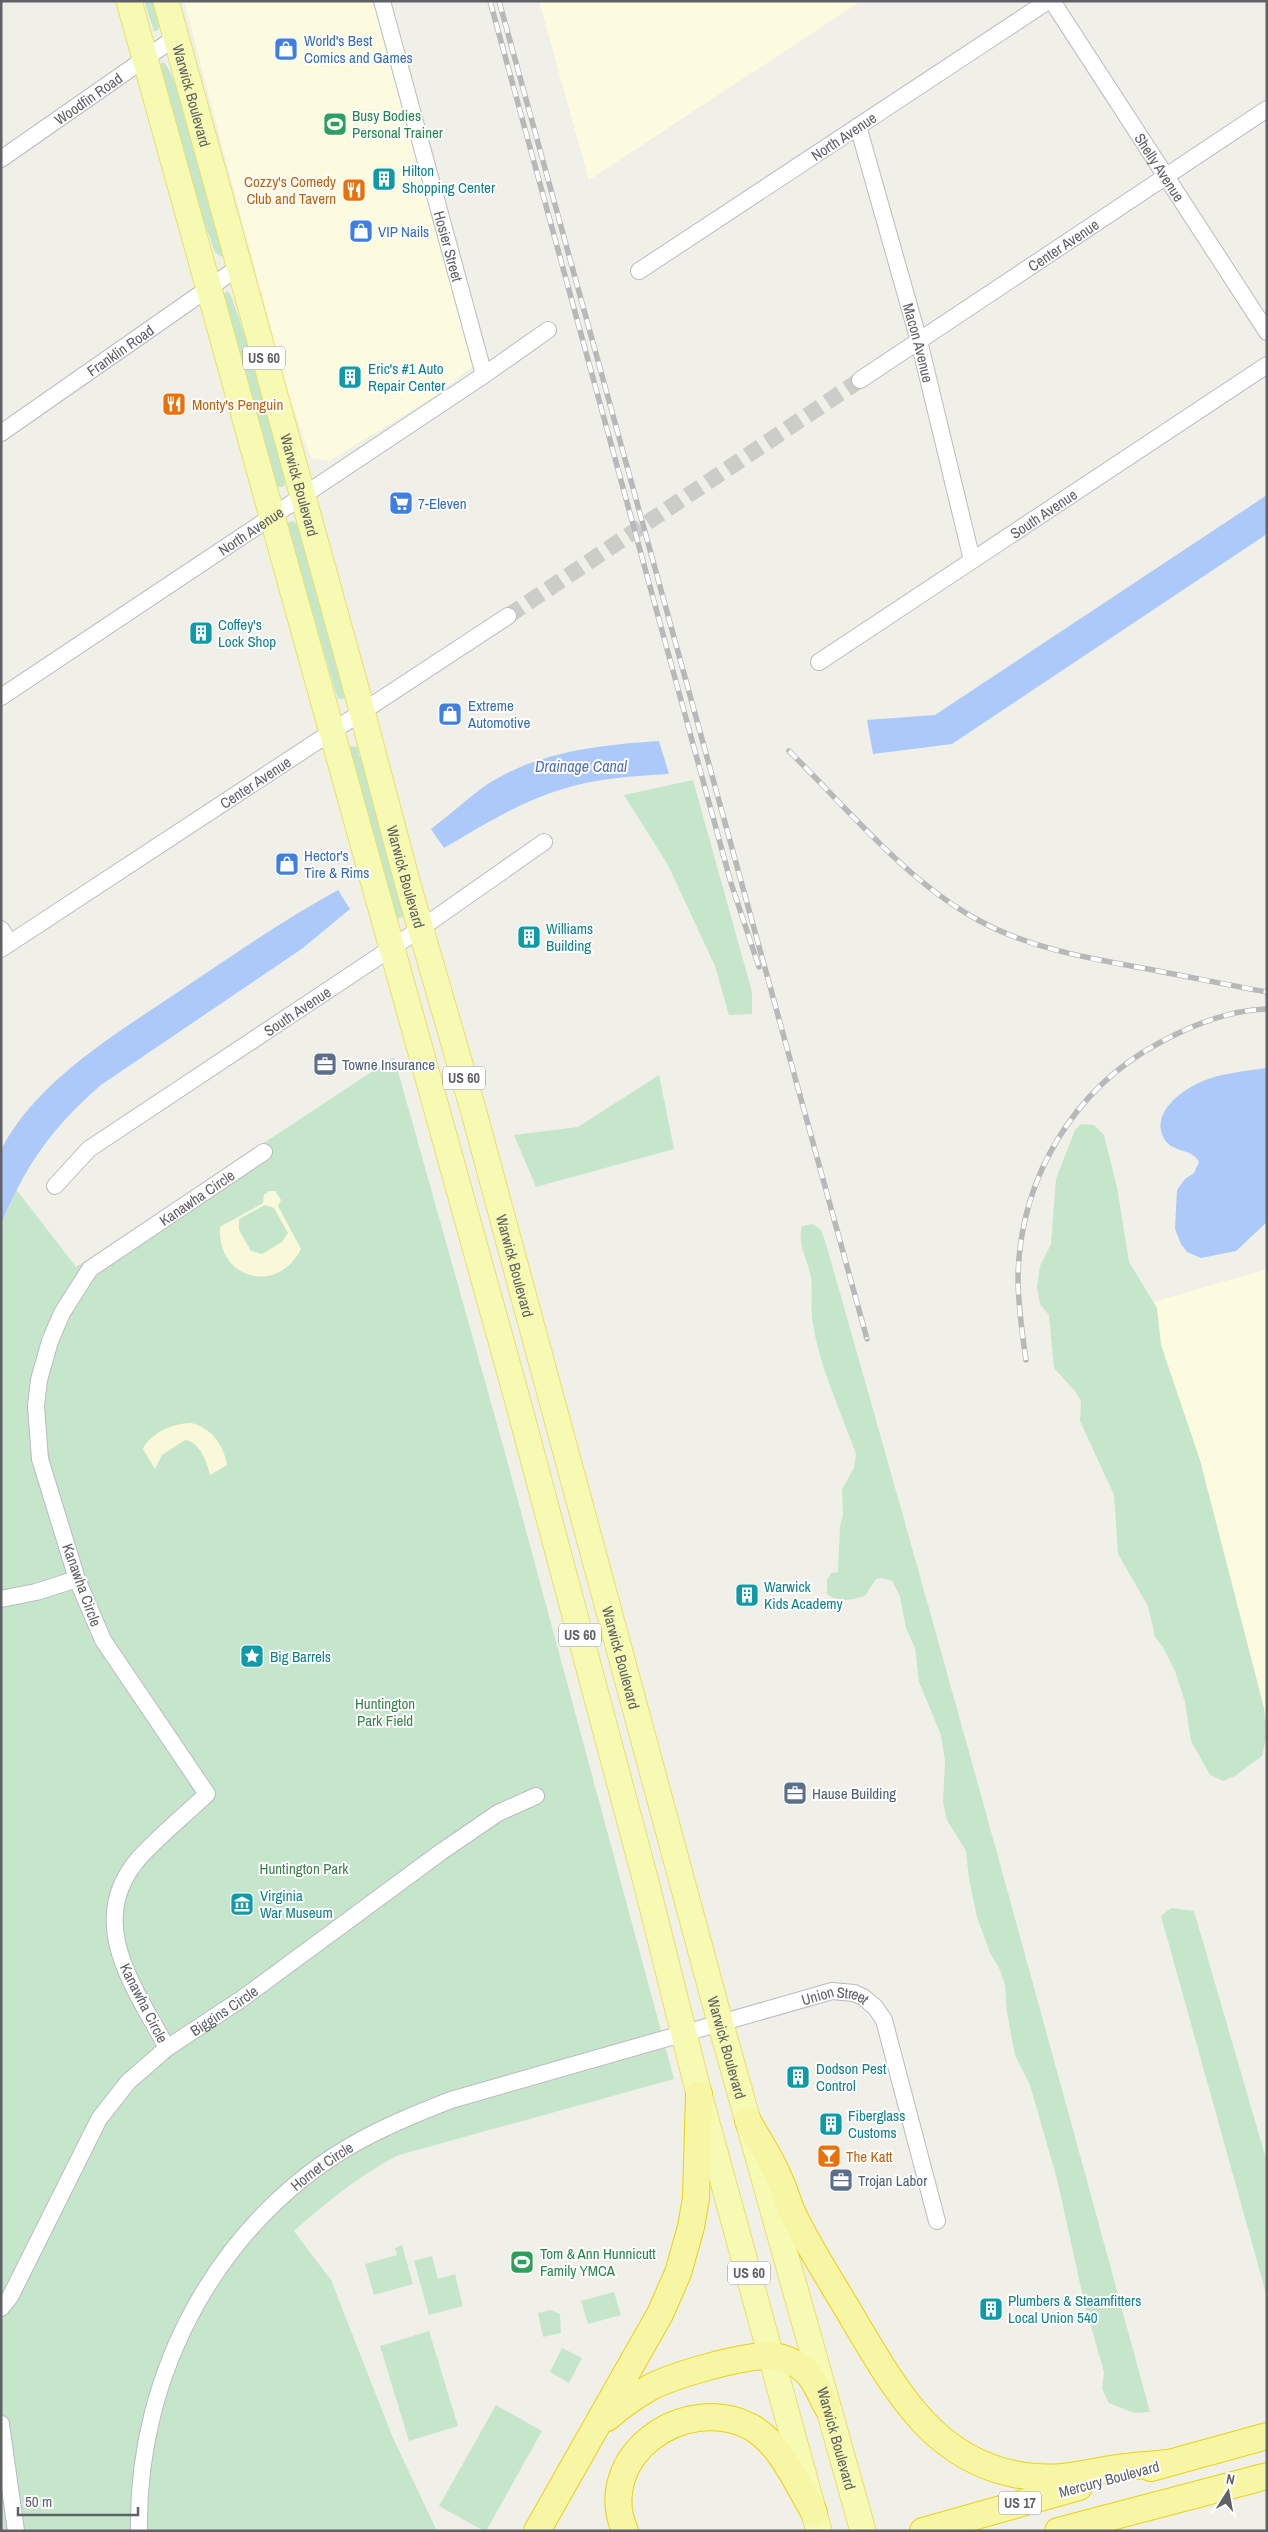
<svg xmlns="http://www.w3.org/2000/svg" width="1268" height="2532" font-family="'Archivo Narrow',sans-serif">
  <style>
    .commercial { fill: #fcfbe0 }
    .green { fill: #c6e6cc }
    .sand { fill: #f9f8da; fill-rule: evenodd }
    .water { fill: #adc9fa }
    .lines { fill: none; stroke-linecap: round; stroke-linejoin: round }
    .minor-tunnel { stroke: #ccccc8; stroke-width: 16; stroke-dasharray: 16 8; stroke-linecap: butt }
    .minor-casing { stroke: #babbc0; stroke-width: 18 }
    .primary-casing { stroke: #eae067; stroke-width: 27 }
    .trunk-casing { stroke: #ead20e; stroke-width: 28 }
    .minor { stroke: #fff; stroke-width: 16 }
    .primary { stroke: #f7fab2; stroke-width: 25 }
    .trunk { stroke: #f7f6a5; stroke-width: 26 }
    .rail-casing { stroke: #b7b8b8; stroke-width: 5.5 }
    .rail { stroke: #fff; stroke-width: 4; stroke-dasharray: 11; stroke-linecap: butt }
    .labels { text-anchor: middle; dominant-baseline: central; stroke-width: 4; stroke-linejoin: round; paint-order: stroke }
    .shield { fill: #fff; stroke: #8f9095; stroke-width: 1 }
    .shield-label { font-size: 14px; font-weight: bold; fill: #5f6167 }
    .shop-label { font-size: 15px; fill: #366cbe; stroke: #fff; text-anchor: start }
    .street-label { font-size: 15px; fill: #5f6167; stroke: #fff }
    .leisure-label { font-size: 15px; fill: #27864d; stroke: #fff; text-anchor: start }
    .culture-label { font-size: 15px; fill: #0d838f; stroke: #fff; text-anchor: start }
    .food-label { font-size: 15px; fill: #c56008; stroke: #fff; text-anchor: start }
    .service-label { font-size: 15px; fill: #4e5e75; stroke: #fff; text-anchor: start }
    .park-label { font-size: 15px; fill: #3a824c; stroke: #fff }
    .water-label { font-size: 16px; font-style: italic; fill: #506fbe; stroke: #fff }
  </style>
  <rect width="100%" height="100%" fill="#f0f0e8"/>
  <!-- commercial -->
  <g class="commercial">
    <polygon points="184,1 373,1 473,358 472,367 432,398 329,461 311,458 287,390"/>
    <polygon points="539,1 861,1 589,180"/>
    <polygon points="1267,1269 1267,1735 1150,1303"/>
  </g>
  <!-- green -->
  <g class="green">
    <polygon points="144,1 156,1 162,22 157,31 154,31"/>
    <path d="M163 62C179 71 216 228 224 255L221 257 215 252 203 219 159 65Z"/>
    <polygon points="226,292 229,292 233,301 254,363 286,482 283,487 276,487 221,297"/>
    <polygon points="292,521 299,525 346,697 342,699 338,698 335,690 287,523"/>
    <polygon points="351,746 358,747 359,756 365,760 404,916 396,919 348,749"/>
    <polygon points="693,780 752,992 752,1014 729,1015 715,966 668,865 624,795"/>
    <path d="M394 1057 504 1449 674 2079 399 2155C359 2175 327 2202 294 2231L331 2280 393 2438 437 2531H1V1225L16 1189 76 1267Z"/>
    <polygon points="659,1075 674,1149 536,1187 514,1135 578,1127"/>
    <polygon points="1081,1124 1094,1125 1104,1135 1117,1187 1129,1262 1157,1308 1161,1345 1200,1460 1264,1708 1267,1734 1262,1756 1235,1776 1223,1781 1210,1775 1191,1741 1185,1702 1175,1671 1163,1647 1155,1637 1148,1606 1118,1554 1114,1495 1080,1421 1081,1401 1075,1391 1054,1368 1049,1315 1040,1304 1037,1287 1040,1266 1051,1244 1056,1179 1075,1130"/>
    <path d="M813 1224 821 1230 826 1244C937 1632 1044 2022 1150 2412L1134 2413 1109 2403 1102 2389 1104 2372 1085 2306 1057 2179 1030 2085 1015 2055 1007 2013 1005 1985 1000 1970 990 1953 977 1917 969 1879 966 1851 947 1820 943 1803 945 1761 941 1735 919 1682 915 1648 906 1628 900 1596 892 1581 882 1578 876 1579 865 1596C852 1600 838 1603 827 1594V1580L831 1573 838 1572 840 1526 843 1516 842 1489 854 1468 856 1454C841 1411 820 1369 813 1324 810 1309 813 1293 811 1278 808 1259 797 1246 802 1226Z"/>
    <polygon points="1171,1908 1194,1911 1267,2162 1267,2297 1161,1916"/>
    <polygon points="402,2245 413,2284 374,2295 365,2264 397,2255 395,2248"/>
    <polygon points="432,2256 438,2279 455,2274 463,2306 429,2315 414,2261"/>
    <polygon points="614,2292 621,2315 588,2324 581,2301"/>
    <polygon points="550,2310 560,2314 561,2333 543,2337 538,2313"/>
    <polygon points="429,2331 458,2426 409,2441 380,2346"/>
    <polygon points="562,2348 582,2358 569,2383 550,2372"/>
    <polygon points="496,2405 542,2431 486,2531 484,2531 439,2506"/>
  </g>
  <!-- sand -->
  <g class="sand">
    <path d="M269 1191H275L281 1200 278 1206 301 1249C277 1296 217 1279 220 1227L263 1203 264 1195ZM265 1205 274 1208 288 1233 282 1242 262 1254 251 1251 239 1230V1219Z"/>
    <path d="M191 1423C212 1428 224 1446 227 1465L210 1475C207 1462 200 1442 185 1440L162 1455 155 1469 143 1449C150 1433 174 1423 191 1423Z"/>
  </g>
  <!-- water -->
  <g class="water">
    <polygon points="1267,495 1267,534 952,744 873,754 867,720 935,715"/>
    <path d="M659 741 669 774C633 776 598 778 563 789 521 801 482 826 444 848L431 829C448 816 465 801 482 788 533 752 599 745 659 741Z"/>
    <path d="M338 890 350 909 303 948 101 1085C53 1126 24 1167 1 1225 1 1211 0 1155 3 1146 40 1078 119 1032 181 990 233 955 283 920 338 890Z"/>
    <path d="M1267 1068V1222L1236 1251 1201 1258 1187 1252 1181 1244 1175 1229 1177 1190 1185 1179 1194 1173 1199 1162C1192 1148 1173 1153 1165 1140 1149 1114 1181 1090 1203 1081 1222 1073 1246 1071 1267 1068Z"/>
  </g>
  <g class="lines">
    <!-- minor-tunnel -->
    <polyline class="minor-tunnel" points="508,616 860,380"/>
    <!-- minor casing -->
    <g class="minor-casing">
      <g id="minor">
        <path id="s1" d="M382 1 484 375"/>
        <path id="s2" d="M1052 1 1267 332"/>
        <path id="s3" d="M858 126 919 341 972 560"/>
        <path id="s4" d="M1 159 176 37"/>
        <path id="s5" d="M639 271 1048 1"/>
        <path id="s6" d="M860 380 1267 109"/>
        <path id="s7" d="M1 433 239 267"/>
        <path id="s8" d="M819 662 1267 365"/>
        <path id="s9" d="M1 697 484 375 548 330"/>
        <polyline points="1,929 10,943"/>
        <path id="s10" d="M1 949 508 616"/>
        <path id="s11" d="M55 1186 89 1149 420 929 544 842"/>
        <polyline points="1,1599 36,1592 77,1579"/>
        <path id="s12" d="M167 2048C135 1988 83 1921 140 1857 160 1835 185 1815 207 1794L103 1640 77 1579 40 1459 36 1406 39 1380 50 1341 62 1313 90 1269 264 1152"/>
        <path id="s13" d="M1 2308 10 2297 99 2119 128 2082 167 2048 243 1998 441 1852 498 1813 536 1796"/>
        <polyline points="1,2424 16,2531"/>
        <path id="s14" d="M139 2531C136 2372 221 2216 361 2140 390 2124 420 2112 451 2100L832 1991 854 1993 863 1997 875 2007 884 2020 937 2221"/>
      </g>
    </g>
    <!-- primary casing -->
    <g class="primary-casing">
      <g id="primary">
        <polyline points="129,1 518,1402 646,1882 699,2094 819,2531"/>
        <path id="s15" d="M166 1 354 681 408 885 473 1109 716 2007 863 2531"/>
      </g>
    </g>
    <!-- trunk casing -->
    <g class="trunk-casing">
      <g id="trunk">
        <path d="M748 2121C758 2140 771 2158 779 2178 785 2190 788 2204 794 2216 812 2253 835 2287 855 2322 895 2388 931 2457 1014 2474 1054 2482 1074 2475 1111 2469 1130 2466 1149 2465 1168 2463"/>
        <path d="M607 2418C621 2406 635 2396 651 2387 677 2374 735 2358 764 2356 774 2355 785 2358 794 2363 812 2371 818 2390 827 2407"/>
        <polyline points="1151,2468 1267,2436"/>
        <polyline points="537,2531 660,2314 678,2273 691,2227 696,2198 699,2094"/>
        <path d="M625 2531C593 2456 685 2392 751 2427 781 2444 797 2484 814 2512"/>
        <polyline points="923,2531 1079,2487"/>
        <polyline points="1058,2531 1267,2476"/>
      </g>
    </g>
    <!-- minor -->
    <use href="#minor" class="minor"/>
    <!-- primary -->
    <use href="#primary" class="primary"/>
    <!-- trunk -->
    <use href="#trunk" class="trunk"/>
    <!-- rail casing -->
    <g class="rail-casing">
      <g id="rail">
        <polyline points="490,1 731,883 759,967"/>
        <polyline points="499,1 867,1339"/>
        <path d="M789 751C847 808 906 881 978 920 1027 947 1082 957 1137 967 1180 975 1223 984 1267 992"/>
        <path d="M1026 1360C1022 1333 1018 1305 1018 1277 1020 1179 1073 1089 1159 1043 1192 1025 1230 1010 1267 1009"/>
      </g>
    </g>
    <!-- rail -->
    <use href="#rail" class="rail"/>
  </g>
  <!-- icons -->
  <defs>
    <g id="shop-square" transform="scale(1.25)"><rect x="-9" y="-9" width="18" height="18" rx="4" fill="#3f7fe0" stroke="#fff"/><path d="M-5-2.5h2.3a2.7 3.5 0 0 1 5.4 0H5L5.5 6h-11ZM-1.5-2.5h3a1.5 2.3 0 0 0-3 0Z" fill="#fff"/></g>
    <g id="stadium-square" transform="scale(1.25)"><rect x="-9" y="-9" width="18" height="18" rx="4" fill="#2e9e5b" stroke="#fff"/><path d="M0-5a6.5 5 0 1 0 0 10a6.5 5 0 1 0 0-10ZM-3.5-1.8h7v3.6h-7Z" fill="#fff"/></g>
    <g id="building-square" transform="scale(1.25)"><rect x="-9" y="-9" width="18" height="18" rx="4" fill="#0f9aa8" stroke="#fff"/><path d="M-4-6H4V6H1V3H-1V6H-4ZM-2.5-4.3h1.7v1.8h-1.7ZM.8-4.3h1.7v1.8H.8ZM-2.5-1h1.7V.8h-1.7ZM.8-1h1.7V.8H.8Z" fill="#fff"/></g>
    <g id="restaurant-square" transform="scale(1.25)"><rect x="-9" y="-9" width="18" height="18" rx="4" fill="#e8710a" stroke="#fff"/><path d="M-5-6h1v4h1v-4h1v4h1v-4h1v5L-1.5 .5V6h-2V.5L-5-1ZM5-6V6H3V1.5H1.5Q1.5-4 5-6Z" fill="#fff"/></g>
    <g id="supermarket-square" transform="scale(1.25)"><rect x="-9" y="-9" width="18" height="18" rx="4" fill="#3f7fe0" stroke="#fff"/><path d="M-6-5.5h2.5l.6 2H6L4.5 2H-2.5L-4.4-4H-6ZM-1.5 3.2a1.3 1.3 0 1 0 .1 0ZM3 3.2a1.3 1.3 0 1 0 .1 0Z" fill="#fff"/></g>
    <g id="office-square" transform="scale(1.25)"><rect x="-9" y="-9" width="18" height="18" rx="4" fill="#5c6f8a" stroke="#fff"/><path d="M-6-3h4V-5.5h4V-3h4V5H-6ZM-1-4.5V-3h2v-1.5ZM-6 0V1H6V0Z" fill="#fff"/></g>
    <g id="sight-square" transform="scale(1.25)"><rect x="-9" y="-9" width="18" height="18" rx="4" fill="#0f9aa8" stroke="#fff"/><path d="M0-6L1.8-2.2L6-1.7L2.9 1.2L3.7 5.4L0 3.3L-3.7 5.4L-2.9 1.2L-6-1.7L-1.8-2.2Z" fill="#fff"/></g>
    <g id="museum-square" transform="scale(1.25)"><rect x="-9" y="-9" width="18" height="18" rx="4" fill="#0f9aa8" stroke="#fff"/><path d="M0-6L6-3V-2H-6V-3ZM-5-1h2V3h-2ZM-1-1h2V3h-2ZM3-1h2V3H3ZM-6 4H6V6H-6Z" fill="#fff"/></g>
    <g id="bar-square" transform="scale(1.25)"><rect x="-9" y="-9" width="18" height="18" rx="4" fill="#e8710a" stroke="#fff"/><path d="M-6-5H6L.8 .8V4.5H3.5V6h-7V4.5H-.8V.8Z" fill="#fff"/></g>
  </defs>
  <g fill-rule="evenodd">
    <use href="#shop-square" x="286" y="49"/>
    <use href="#stadium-square" x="335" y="124"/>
    <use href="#building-square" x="384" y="179"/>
    <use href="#restaurant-square" x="354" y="190"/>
    <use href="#shop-square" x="361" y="231"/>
    <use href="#building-square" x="350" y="377"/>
    <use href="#restaurant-square" x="174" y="404"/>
    <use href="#supermarket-square" x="401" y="503"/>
    <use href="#building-square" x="201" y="633"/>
    <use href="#shop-square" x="450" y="714"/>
    <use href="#shop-square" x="287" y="864"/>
    <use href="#building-square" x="529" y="937"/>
    <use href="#office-square" x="325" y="1064"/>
    <use href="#building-square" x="747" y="1595"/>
    <use href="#sight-square" x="252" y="1656"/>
    <use href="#office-square" x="795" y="1793"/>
    <use href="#museum-square" x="242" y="1904"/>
    <use href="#building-square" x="798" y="2077"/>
    <use href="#building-square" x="831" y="2124"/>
    <use href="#bar-square" x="829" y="2156"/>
    <use href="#office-square" x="841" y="2180"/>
    <use href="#stadium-square" x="522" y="2262"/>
    <use href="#building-square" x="991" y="2309"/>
  </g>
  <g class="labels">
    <!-- shield labels -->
    <g class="shield">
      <rect x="243" y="346.5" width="42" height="23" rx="4"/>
      <rect x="443" y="1066.5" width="42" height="23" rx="4"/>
      <rect x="559" y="1623.5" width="42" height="23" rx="4"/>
      <rect x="728" y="2261.5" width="42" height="23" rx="4"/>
      <rect x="999" y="2491.5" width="42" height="23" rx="4"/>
    </g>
    <g class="shield-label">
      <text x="264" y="358">US 60</text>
      <text x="464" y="1078">US 60</text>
      <text x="580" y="1635">US 60</text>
      <text x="749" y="2273">US 60</text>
      <text x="1020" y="2503">US 17</text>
    </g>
    <!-- shop labels -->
    <g class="shop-label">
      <text x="304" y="40">World's Best<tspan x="304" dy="17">Comics and Games</tspan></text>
      <text x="378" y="231">VIP Nails</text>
      <text x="418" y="503">7-Eleven</text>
      <text x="468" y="705">Extreme<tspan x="468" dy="17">Automotive</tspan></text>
      <text x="304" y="855">Hector's<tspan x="304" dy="17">Tire &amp; Rims</tspan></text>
    </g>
    <!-- street labels -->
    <g class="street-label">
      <text stroke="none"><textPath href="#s15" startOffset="98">Warwick Boulevard</textPath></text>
      <text stroke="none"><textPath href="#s4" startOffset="106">Woodfin Road</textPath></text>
      <text stroke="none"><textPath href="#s5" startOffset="245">North Avenue</textPath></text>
      <text stroke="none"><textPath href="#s2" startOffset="198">Shelly Avenue</textPath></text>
      <text stroke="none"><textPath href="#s6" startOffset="244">Center Avenue</textPath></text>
      <text stroke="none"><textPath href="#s1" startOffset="254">Hosier Street</textPath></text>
      <text stroke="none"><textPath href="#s3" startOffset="225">Macon Avenue</textPath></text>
      <text stroke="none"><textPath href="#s7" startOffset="145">Franklin Road</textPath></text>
      <text stroke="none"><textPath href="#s15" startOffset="502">Warwick Boulevard</textPath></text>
      <text stroke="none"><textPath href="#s8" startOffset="269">South Avenue</textPath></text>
      <text stroke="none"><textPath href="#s9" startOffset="300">North Avenue</textPath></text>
      <text stroke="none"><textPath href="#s10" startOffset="304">Center Avenue</textPath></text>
      <text stroke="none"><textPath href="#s15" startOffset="908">Warwick Boulevard</textPath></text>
      <text stroke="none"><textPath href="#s11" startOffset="300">South Avenue</textPath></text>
      <text stroke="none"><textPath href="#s12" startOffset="1010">Kanawha Circle</textPath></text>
      <text stroke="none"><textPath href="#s15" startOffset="1312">Warwick Boulevard</textPath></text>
      <text transform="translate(82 1585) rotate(70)">Kanawha Circle</text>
      <text stroke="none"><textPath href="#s15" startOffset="1718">Warwick Boulevard</textPath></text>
      <text transform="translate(144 2003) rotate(63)">Kanawha Circle</text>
      <text stroke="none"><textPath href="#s14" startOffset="970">Union Street</textPath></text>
      <text stroke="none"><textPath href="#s13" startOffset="380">Biggins Circle</textPath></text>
      <text stroke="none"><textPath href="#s15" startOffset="2122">Warwick Boulevard</textPath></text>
      <text stroke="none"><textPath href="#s14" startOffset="425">Hornet Circle</textPath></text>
      <text stroke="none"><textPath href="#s15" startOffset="2528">Warwick Boulevard</textPath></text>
      <text transform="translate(1109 2479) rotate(-15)">Mercury Boulevard</text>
    </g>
    <!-- leisure labels -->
    <g class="leisure-label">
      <text x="352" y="115">Busy Bodies<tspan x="352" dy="17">Personal Trainer</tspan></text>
      <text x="540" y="2253">Tom &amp; Ann Hunnicutt<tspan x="540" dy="17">Family YMCA</tspan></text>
    </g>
    <!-- culture labels -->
    <g class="culture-label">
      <text x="402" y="170">Hilton<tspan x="402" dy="17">Shopping Center</tspan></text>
      <text x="368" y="368">Eric's #1 Auto<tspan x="368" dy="17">Repair Center</tspan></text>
      <text x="218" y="624">Coffey's<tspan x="218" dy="17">Lock Shop</tspan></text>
      <text x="546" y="928">Williams<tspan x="546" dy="17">Building</tspan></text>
      <text x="764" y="1586">Warwick<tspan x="764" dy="17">Kids Academy</tspan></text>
      <text x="270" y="1656">Big Barrels</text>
      <text x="260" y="1895">Virginia<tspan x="260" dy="17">War Museum</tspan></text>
      <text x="816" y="2068">Dodson Pest<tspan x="816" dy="17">Control</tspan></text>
      <text x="848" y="2115">Fiberglass<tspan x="848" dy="17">Customs</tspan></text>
      <text x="1008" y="2300">Plumbers &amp; Steamfitters<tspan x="1008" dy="17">Local Union 540</tspan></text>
    </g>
    <!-- food labels -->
    <g class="food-label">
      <text x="336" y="181" text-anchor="end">Cozzy's Comedy<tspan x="336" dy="17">Club and Tavern</tspan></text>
      <text x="192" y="404">Monty's Penguin</text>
      <text x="846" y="2156">The Katt</text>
    </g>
    <!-- service labels -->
    <g class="service-label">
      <text x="342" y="1064">Towne Insurance</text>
      <text x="812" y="1793">Hause Building</text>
      <text x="858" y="2180">Trojan Labor</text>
    </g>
    <!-- park labels -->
    <g class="park-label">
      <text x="385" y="1703">Huntington<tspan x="385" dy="17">Park Field</tspan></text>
      <text x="304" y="1868">Huntington Park</text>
    </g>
    <!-- water labels -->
    <g class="water-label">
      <text x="581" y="766">Drainage Canal</text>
    </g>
  </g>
  <!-- border -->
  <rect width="1268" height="2532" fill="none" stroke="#5f6167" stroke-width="5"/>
  <!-- north arrow -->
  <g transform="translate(1228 2492) rotate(11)" stroke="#ffffff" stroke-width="4" paint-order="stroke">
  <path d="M0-4L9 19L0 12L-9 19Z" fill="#5f6167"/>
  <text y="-8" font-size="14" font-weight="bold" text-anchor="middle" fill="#5f6167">N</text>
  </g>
  <!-- scale -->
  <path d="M18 2507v8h120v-8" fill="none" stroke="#5f6167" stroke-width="2.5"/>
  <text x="25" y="2507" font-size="15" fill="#5f6167" stroke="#ffffff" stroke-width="4" paint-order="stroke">50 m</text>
</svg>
